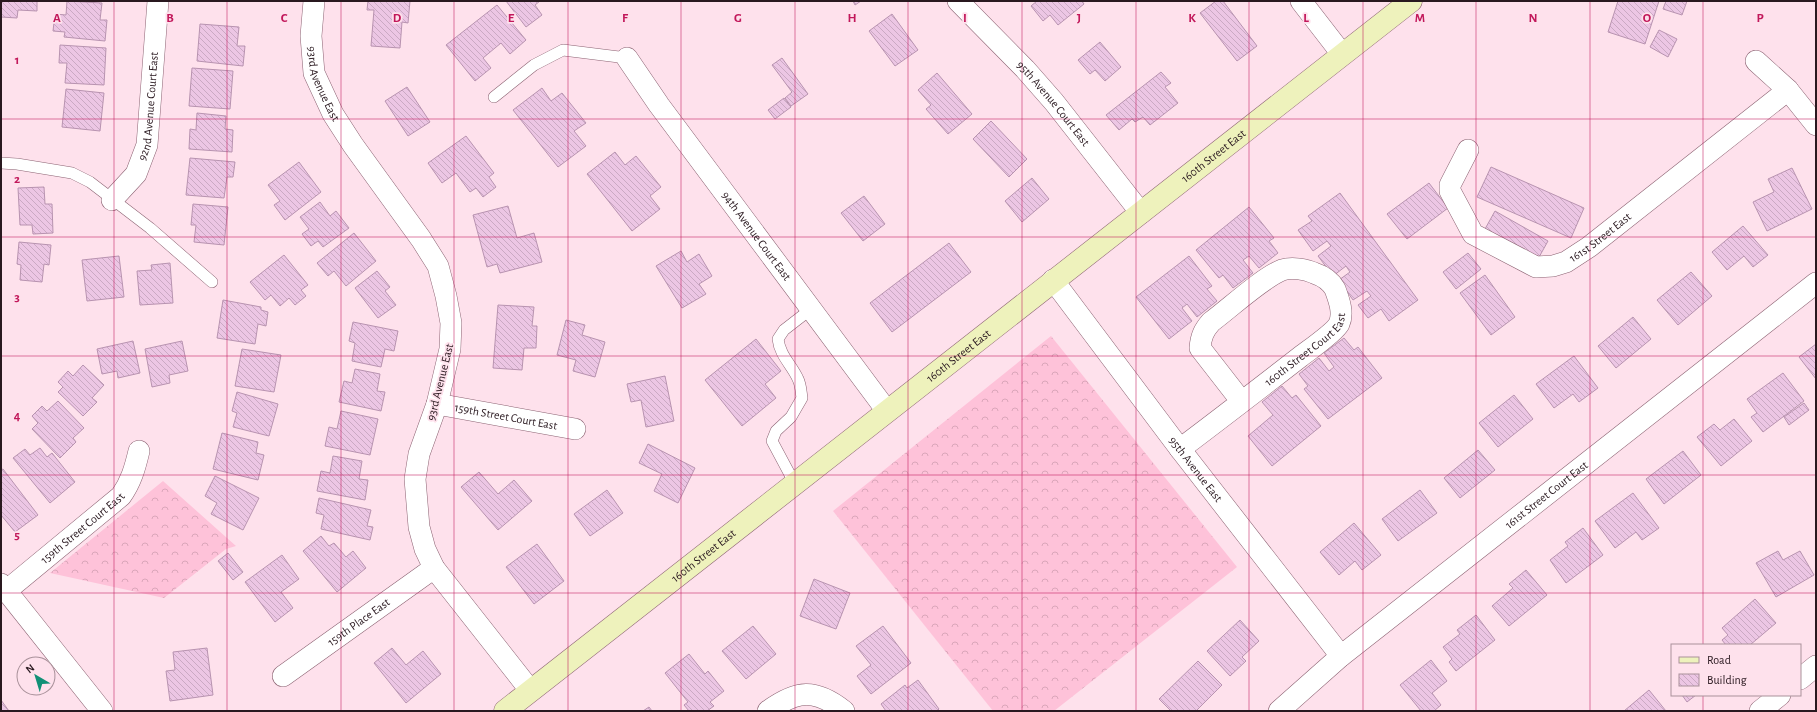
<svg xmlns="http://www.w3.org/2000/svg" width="1817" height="712" font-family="'Alegreya Sans',sans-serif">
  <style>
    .forest { fill: url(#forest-crowns) }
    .building { fill: url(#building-back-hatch); stroke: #b893b0 }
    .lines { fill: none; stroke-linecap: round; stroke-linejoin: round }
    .service-casing { stroke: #8c6373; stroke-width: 12 }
    .minor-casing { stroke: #8c6373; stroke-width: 22 }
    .secondary-casing { stroke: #8c6373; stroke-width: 23 }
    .service { stroke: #fff; stroke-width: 11 }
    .minor { stroke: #fff; stroke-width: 21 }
    .secondary { stroke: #eef2bc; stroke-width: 22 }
    .grid { fill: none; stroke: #c2185b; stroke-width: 1; stroke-opacity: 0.55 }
    .labels { text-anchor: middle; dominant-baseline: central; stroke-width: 3.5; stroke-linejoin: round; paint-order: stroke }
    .street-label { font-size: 12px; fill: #29181f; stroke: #fee1ec }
    .grid-label { font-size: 13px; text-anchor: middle; font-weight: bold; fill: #c2185b; stroke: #fee1ec; stroke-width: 3.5; stroke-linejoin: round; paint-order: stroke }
  </style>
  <defs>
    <pattern id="forest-crowns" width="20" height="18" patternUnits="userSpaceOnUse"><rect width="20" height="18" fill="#fec2d9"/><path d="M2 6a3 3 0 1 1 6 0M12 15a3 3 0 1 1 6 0" fill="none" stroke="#daa6ba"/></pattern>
    <pattern id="building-back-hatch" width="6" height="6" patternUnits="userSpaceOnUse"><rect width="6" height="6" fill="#ecc6e4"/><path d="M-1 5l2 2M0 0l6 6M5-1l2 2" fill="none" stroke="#caa9c3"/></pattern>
  </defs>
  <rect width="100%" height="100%" fill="#fee1ec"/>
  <!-- forest -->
  <g class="forest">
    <polygon points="1051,336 1237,567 1054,711 993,711 833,511"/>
    <polygon points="163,481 236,546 226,549 164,598 50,573"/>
  </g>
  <!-- building -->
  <g class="building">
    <polygon points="1,1 37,1 37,11 18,10 17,18 1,17"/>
    <polygon points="67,1 102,3 100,20 107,20 105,41 64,37 65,32 53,31 55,14 66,15"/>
    <polygon points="368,1 410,1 408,23 402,22 400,48 371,46 374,10 367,10"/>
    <polygon points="506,1 540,1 535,5 542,15 526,27"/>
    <polygon points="853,1 861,1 855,5"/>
    <polygon points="1037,1 1082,1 1084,4 1058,25 1050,15 1043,21 1031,6"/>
    <polygon points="1216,1 1223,1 1257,46 1237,61 1200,13"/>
    <polygon points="1618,1 1659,1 1645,44 1608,32"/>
    <polygon points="1666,1 1687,1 1682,15 1663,9"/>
    <polygon points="497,5 526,40 510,54 501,43 483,58 491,68 475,81 446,45"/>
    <polygon points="892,14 918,50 895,66 869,31"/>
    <polygon points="200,24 239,27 237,46 245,46 243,66 197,61"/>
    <polygon points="1659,30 1677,39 1668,57 1650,47"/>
    <polygon points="1100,42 1121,67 1105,81 1095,70 1090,74 1078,60"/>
    <polygon points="60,45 106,48 104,85 65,83 67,63 59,63"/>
    <polygon points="782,58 808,94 791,106 785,98 792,92 772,65"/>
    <polygon points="192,68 233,71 230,109 189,106"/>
    <polygon points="1161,72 1171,83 1165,87 1178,103 1150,125 1143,117 1135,122 1132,119 1119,130 1106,115"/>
    <polygon points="937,73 972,114 948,134 926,109 931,105 918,90"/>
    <polygon points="407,87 430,122 408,136 385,101"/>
    <polygon points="542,88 551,101 562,93 586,123 574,131 586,146 558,167 513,110"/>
    <polygon points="66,89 104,93 100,131 62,127"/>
    <polygon points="784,98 791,107 775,119 768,110"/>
    <polygon points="197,113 226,116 225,129 233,130 232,152 189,149 190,129 196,130"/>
    <polygon points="991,121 1027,159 1009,177 973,139"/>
    <polygon points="466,136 494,173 489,177 496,187 483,197 476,188 470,192 456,173 442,183 428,163"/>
    <polygon points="615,152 625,165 636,156 661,187 650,196 660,209 632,231 587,174"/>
    <polygon points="190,158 235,162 233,177 227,177 224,198 186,195"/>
    <polygon points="299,162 321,192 285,220 274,205 280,201 268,185"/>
    <polygon points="1491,167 1584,208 1571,238 1477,197"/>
    <polygon points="1792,168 1812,209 1767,231 1753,202 1774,192 1768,179"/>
    <polygon points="1032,178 1049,199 1022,222 1005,201"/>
    <polygon points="1429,183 1448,208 1407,239 1387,214"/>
    <polygon points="44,187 45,204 52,204 53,233 33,234 32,225 20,225 18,188"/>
    <polygon points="1340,193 1418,300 1389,321 1381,309 1368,318 1358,305 1371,296 1367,291 1353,300 1339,280 1350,272 1346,266 1333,276 1318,256 1331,246 1327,241 1313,251 1298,230 1312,221 1308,216"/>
    <polygon points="864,196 885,224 863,241 841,213"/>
    <polygon points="320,202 330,216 336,211 349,228 323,247 318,241 311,246 302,234 309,229 300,217"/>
    <polygon points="193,204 228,207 224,245 194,242 196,225 191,225"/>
    <polygon points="508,206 517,238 534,233 542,262 500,273 497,264 487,267 473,215"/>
    <polygon points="1249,207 1274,238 1269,241 1278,253 1259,268 1249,256 1243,260 1253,273 1233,288 1223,275 1219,278 1196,250"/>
    <polygon points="1495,211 1548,241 1538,259 1485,229"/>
    <polygon points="1743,226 1768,255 1753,267 1744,256 1727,270 1712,252"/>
    <polygon points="354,233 376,261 346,286 334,271 328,276 317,263"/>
    <polygon points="19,242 51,245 49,265 44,264 42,282 20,280 21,265 17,264"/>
    <polygon points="949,243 971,272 892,332 870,303"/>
    <polygon points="681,251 687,262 699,254 712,276 699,284 706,294 682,308 656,266"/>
    <polygon points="1468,253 1481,269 1456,289 1443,272"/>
    <polygon points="284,255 308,285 301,290 306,296 295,305 289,298 280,306 271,295 265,300 250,282"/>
    <polygon points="119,256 124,297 87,301 82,260"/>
    <polygon points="1189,256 1212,286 1207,289 1217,301 1197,317 1187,304 1182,308 1192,321 1169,339 1136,297"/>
    <polygon points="170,263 173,303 140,305 137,271 152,270 151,265"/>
    <polygon points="377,271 390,287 385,291 396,305 378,318 355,288"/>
    <polygon points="1691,272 1712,296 1678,325 1657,300"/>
    <polygon points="1485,275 1515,317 1491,335 1460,293"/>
    <polygon points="223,300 261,307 261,310 268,312 266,326 258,324 255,344 217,338"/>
    <polygon points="498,305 534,307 532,326 537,326 536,348 524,348 522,370 493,368"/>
    <polygon points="1633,317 1651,339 1616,368 1598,346"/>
    <polygon points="566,320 585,325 582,335 605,342 595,377 573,371 576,360 557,355"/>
    <polygon points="353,322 398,331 394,351 385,349 381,367 352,361 355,343 349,341"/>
    <polygon points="1344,338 1354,350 1358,347 1382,378 1328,419 1304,389 1308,386 1299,374 1319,358 1329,371 1334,367 1324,353"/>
    <polygon points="756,339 781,371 765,384 776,398 742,426 705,380"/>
    <polygon points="133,341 140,373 118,378 117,371 102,374 97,349"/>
    <polygon points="182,341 188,371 169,375 170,383 152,387 145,349"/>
    <polygon points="1816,344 1816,379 1799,357"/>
    <polygon points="242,349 281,355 274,392 235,386"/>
    <polygon points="1574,356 1598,388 1579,402 1573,394 1554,408 1536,384"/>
    <polygon points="83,365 104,385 92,398 97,402 83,416 58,392 63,387 58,382 68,371 73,376"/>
    <polygon points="355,369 380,374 377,391 385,392 381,411 339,402 344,381 352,383"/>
    <polygon points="1783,373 1804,401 1763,432 1751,417 1757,413 1747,399"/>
    <polygon points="665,376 674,421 646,427 641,400 631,402 627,384"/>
    <polygon points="1282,386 1292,398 1296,395 1321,426 1272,466 1248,436 1273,415 1262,402"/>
    <polygon points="237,392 278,404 269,436 233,427 237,413 232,411"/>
    <polygon points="1514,395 1533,419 1498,447 1479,423"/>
    <polygon points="58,401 84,428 73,438 76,442 60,458 32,429 38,423 32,416 42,406 47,411"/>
    <polygon points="1804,403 1809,410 1789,425 1784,417"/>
    <polygon points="341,411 378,419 370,455 325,446 329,427 337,429"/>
    <polygon points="1734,419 1752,441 1721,466 1697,437 1714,424 1720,430"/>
    <polygon points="222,433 258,442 256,453 264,455 258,480 213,469"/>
    <polygon points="648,444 695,468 678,503 654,491 662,474 639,463"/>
    <polygon points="40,448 47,457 52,453 75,482 50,503 13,458 25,449 30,455"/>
    <polygon points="1478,450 1495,470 1460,498 1444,478"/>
    <polygon points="1683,451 1701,475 1664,504 1646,479"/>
    <polygon points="333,456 362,461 359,479 368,480 365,500 317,491 321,471 330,473"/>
    <polygon points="3,469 38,515 15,532 1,515 1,470"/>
    <polygon points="479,472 498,494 514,480 532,501 498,530 461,487"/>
    <polygon points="215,476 259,498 243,530 211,514 217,503 205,496"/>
    <polygon points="607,490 623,513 590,536 574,514"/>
    <polygon points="1420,490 1437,513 1398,541 1382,519"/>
    <polygon points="1633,493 1659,528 1642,540 1636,532 1615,548 1595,521"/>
    <polygon points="319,498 371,510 367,526 373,527 370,540 321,529 324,515 316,513"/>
    <polygon points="1354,523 1381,555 1362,570 1355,561 1339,575 1320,552"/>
    <polygon points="1583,528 1603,555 1566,583 1550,560 1568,546 1565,542"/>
    <polygon points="321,536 329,546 334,543 346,557 353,551 366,568 337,592 303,551"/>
    <polygon points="537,544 564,581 534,604 506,567"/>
    <polygon points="1778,551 1783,560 1800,551 1814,575 1776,597 1756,563"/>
    <polygon points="228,553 243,572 233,580 218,561"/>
    <polygon points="282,555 299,579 281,592 293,608 275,622 245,582"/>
    <polygon points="1526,570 1547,595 1509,626 1492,606 1513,588 1509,584"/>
    <polygon points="814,579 850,593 836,629 800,616"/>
    <polygon points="1755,599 1776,623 1750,645 1726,645 1722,640 1728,635 1722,628"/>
    <polygon points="1476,615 1495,640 1456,671 1449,662 1452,659 1443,647 1460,634 1457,630"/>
    <polygon points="1240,620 1259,641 1242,657 1246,661 1230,676 1207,651"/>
    <polygon points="753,626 776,654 746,679 722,651"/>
    <polygon points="883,626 911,663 871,694 857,676 871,665 856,646"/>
    <polygon points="207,648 213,695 170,701 166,671 175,670 173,652"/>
    <polygon points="392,648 406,665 423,651 441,674 406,703 374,663"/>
    <polygon points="689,654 705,674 708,671 724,691 710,702 714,706 707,711 689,711 684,705 688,702 665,673"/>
    <polygon points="1431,660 1447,681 1432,693 1441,705 1434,711 1421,711 1400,685"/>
    <polygon points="1198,661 1222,685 1196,711 1171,711 1159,699"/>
    <polygon points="918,680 939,709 937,711 886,711 881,704 905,685 907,688"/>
    <polygon points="1649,690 1666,711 1624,711"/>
    <polygon points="1682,695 1696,695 1687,702"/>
    <polygon points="1,700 9,711 1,711"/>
    <polygon points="649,707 652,711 643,711"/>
  </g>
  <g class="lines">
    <!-- service casing -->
    <g class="service-casing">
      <g id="service">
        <polyline points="494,97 534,65 563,50 627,58"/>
        <polyline points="1,163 17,164 72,173 90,182 150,228 212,282"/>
        <path d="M795 484 772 441 776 431 791 417 802 398C801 392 801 385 798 379 792 365 780 356 778 339L784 330 811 309"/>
      </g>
    </g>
    <!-- minor casing -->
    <g class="minor-casing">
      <g id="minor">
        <path id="s1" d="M314 1 311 36 314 73 333 114 353 145 421 239 438 266 446 296 451 323 450 349 437 404 419 454 415 479 419 527 425 549 434 568 530 690"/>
        <path id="s2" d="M958 1 1025 69 1054 102 1141 213"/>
        <polyline points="1301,1 1342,54"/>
        <path id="s3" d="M627 58 659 105 887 411"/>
        <polyline points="1756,61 1788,90 1816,125"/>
        <path id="s4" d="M1468 150 1450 185V191L1473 234 1536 267 1553 266 1566 262 1589 247 1788 90"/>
        <path id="s5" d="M112 200 136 174 147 145 158 1"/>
        <path id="s6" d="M1053 280 1180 449 1341 656"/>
        <path id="s7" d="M437 404 575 429"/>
        <path id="s8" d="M1180 449C1220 419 1260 388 1300 357 1309 350 1334 333 1339 324 1344 313 1339 300 1335 289 1330 280 1323 276 1314 273 1306 269 1291 267 1282 270 1262 278 1230 308 1211 322 1204 330 1201 336 1200 348L1242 402"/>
        <polyline points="1,584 102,711"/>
        <path id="s9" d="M6 591 121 496C131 482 135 468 139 451"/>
        <path id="s10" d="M283 676 434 568"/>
        <polyline points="1800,679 1816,666"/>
        <path d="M768 711C797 690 815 688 844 711"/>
        <path id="s11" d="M1279 711 1341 656 1816 283"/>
        <polyline points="1760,711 1780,695"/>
      </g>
    </g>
    <!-- secondary casing -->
    <g class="secondary-casing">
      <g id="secondary">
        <path id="s12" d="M505 711 1411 1"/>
      </g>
    </g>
    <!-- service -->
    <use href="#service" class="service"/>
    <!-- minor -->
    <use href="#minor" class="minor"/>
    <!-- secondary -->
    <use href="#secondary" class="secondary"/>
  </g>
  <!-- grid -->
  <path class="grid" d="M114 1V711M227 1V711M341 1V711M454 1V711M568 1V711M681 1V711M795 1V711M908 1V711M1022 1V711M1136 1V711M1249 1V711M1363 1V711M1476 1V711M1590 1V711M1703 1V645M1 119H1816M1 237H1816M1 356H1816M1 475H1816M1 593H1816M1703 695V711"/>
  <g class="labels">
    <!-- street labels -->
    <g class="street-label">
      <text stroke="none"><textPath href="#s1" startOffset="85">93rd Avenue East</textPath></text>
      <text stroke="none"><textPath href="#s2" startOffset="140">95th Avenue Court East</textPath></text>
      <text stroke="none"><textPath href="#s5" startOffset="105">92nd Avenue Court East</textPath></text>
      <text stroke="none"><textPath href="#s12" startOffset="900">160th Street East</textPath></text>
      <text stroke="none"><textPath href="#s3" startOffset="220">94th Avenue Court East</textPath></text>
      <text stroke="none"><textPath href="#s4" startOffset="238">161st Street East</textPath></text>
      <text stroke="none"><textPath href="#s8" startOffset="161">160th Street Court East</textPath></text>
      <text stroke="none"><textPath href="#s12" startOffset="576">160th Street East</textPath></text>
      <text transform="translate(440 382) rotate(-76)">93rd Avenue East</text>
      <text stroke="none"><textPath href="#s7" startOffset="70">159th Street Court East</textPath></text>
      <text stroke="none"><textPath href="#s6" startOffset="237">95th Avenue East</textPath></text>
      <text stroke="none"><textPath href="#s11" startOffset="344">161st Street Court East</textPath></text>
      <text stroke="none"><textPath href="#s9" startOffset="99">159th Street Court East</textPath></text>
      <text stroke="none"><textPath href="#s12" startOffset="252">160th Street East</textPath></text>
      <text stroke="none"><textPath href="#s10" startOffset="93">159th Place East</textPath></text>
    </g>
  </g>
  <g class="grid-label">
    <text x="57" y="22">A</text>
    <text x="170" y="22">B</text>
    <text x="284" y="22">C</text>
    <text x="397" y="22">D</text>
    <text x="511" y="22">E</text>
    <text x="625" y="22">F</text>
    <text x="738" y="22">G</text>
    <text x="852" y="22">H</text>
    <text x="965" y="22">I</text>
    <text x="1079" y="22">J</text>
    <text x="1192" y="22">K</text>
    <text x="1306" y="22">L</text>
    <text x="1420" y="22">M</text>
    <text x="1533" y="22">N</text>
    <text x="1647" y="22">O</text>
    <text x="1760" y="22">P</text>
    <text x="17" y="64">1</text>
    <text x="17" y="183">2</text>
    <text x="17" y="301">3</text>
    <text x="17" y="420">4</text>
    <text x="17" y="539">5</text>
  </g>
  <!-- border -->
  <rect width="1817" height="712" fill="none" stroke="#29181f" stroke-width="4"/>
  <!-- legend -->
  <rect x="1671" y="644" width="130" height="52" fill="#fee1ec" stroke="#a9919a"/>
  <rect x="1679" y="657" width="20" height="6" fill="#eef2bc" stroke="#a9919a"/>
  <text x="1707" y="664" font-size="12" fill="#29181f">Road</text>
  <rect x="1679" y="674" width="20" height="12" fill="url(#building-back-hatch)" stroke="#a9919a"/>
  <text x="1707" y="684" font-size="12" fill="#29181f">Building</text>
  <!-- north arrow -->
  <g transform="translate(36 676) rotate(322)"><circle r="19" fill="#fee1ec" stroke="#a9919a"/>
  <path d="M0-3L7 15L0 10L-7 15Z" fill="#119076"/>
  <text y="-6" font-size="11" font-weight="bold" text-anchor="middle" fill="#29181f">N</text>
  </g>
</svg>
